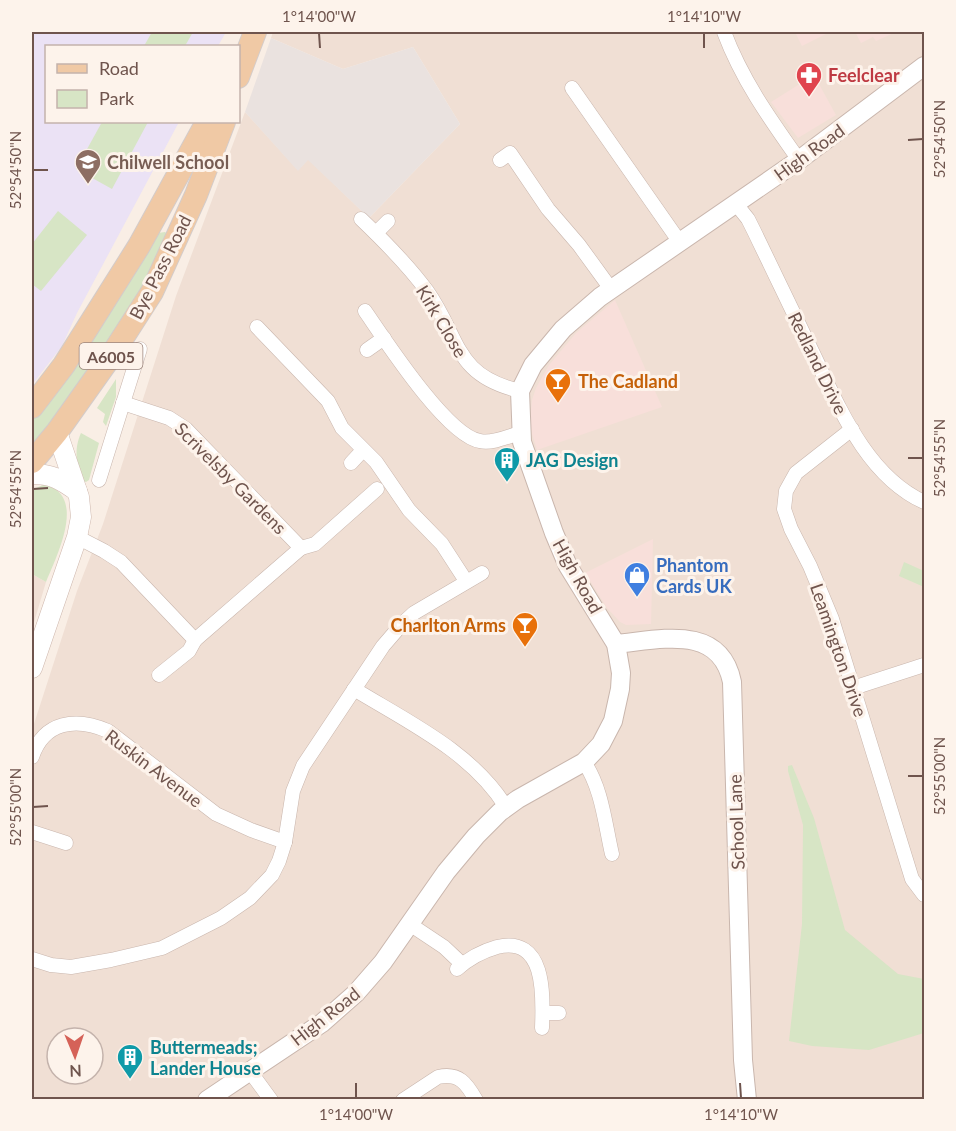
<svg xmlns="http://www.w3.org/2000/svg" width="956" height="1131" font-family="Lato,sans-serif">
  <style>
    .residential { fill: #f0dfd4; fill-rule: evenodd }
    .commercial { fill: #f8dfda }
    .industrial { fill: #eae2df }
    .education { fill: #ebe2f5 }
    .green { fill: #d7e5c5 }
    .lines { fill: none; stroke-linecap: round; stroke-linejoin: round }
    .minor-casing { stroke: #c9b6ad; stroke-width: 15 }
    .tertiary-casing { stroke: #c9b6ad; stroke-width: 20 }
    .secondary-casing { stroke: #ceb7ad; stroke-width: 21 }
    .primary-casing { stroke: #d4ccca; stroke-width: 24 }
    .minor { stroke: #fff; stroke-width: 14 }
    .tertiary { stroke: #fff; stroke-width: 18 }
    .secondary { stroke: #fff; stroke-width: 20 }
    .primary { stroke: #f0c9a5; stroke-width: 22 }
    .ticks { fill: none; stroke: #6f544d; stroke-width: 2 }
    .labels { text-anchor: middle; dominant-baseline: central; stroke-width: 6; stroke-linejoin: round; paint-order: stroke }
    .shield { fill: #fdf3eb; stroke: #9a847c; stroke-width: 1.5 }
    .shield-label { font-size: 16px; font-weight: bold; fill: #6f544d }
    .health-label { font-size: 18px; font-weight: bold; fill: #be3a42; stroke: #fdf3eb; text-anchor: start }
    .street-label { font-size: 18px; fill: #6f544d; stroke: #fdf3eb }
    .education-label { font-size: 18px; font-weight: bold; fill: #785e54; stroke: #fdf3eb; text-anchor: start }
    .food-label { font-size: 18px; font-weight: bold; fill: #c56008; stroke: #fdf3eb; text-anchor: start }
    .culture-label { font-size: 18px; font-weight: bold; fill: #0d838f; stroke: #fdf3eb; text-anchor: start }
    .shop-label { font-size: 18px; font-weight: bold; fill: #366cbe; stroke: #fdf3eb; text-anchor: start }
    .neatline { fill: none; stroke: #6f544d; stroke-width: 2 }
    .ticks-label { font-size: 15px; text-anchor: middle; fill: #6f544d }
  </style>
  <rect width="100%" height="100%" fill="#f9eee5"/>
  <!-- residential -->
  <g class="residential">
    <path d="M273 32H924V1099L32 1100V730L77 591 103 524 176 296 245 112 298 170 308 159 369 218 460 124 413 47 343 69 271 38ZM57 1038H93V1074H57Z"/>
    <polygon points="32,574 46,582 32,629"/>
  </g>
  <!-- commercial -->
  <g class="commercial">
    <polygon points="795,32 830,32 802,46"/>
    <polygon points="855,32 896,32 876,41 873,37 861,43"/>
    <polygon points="814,75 836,115 798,138 771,102"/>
    <polygon points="615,300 662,407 537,450 532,434 530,421 532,400 536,388 549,365 576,333"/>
    <polygon points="653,539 651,624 626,625 620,622 607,608 585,573"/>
  </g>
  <!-- industrial -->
  <polygon class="industrial" points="271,38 343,69 413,47 460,124 369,218 308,160 298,171 245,112"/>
  <!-- education -->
  <polygon class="education" points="32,32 226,32 218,46 46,46 46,122 179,122 77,313 62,346 32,385"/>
  <!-- green -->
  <g class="green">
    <polygon points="152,32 193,32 185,46 144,46"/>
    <polygon points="102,122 148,122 112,189 76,169"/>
    <polygon points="58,211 87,235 41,291 32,284 32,244"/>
    <polygon points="165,232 170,237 126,316 32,450 32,421 81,353 158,233"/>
    <polygon points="116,379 116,397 106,426 103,422 105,414 97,408"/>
    <path d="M81 433 99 443 89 480 86 482 83 481C77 464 73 451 81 433Z"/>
    <path d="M43 485C89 493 56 557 46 582L32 574V492L36 488Z"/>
    <polygon points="904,562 924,571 924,587 899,576"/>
    <polygon points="792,765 814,818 845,930 898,974 924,979 924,1033 869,1050 812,1046 789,1041 802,924 803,825 788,771 788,766"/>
  </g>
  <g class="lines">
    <!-- minor casing -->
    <g class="minor-casing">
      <g id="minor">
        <path d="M724 32C742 80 770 119 799 160"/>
        <polyline points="572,88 679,241"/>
        <polyline points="500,160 510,153 548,209 579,245 611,289"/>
        <path d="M736 204 748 219 754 231C772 268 790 306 808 343 836 399 863 474 924 502"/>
        <path d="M361 219C384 241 408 265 427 291 461 339 453 375 520 391"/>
        <polyline points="376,233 388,221"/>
        <path d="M365 311C385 340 447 436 480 441 492 444 509 436 520 433"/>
        <polyline points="257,327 328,401 342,428 376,462 409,510 442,544 466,581"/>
        <polyline points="367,350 384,338"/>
        <polyline points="852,429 796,473 786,491 784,509 791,529 810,566 832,619 912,879 924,895"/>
        <polyline points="351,463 363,450"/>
        <polyline points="99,480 140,349"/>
        <polyline points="77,537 104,551 121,562 195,640 301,548 186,429 169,418 123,403"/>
        <polyline points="301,548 315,544 377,489"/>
        <polyline points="159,675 189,651 195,640"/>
        <polyline points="853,688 924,665"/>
        <path d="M354 689C408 722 472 752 506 807"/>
        <path d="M32 757C44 721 76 717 108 731L216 814 251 830 285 842"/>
        <path d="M584 762C602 788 605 824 612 854"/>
        <polyline points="32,832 66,843"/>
        <polyline points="411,925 444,947 462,964"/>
        <polyline points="32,959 51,965 71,967 111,960 162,948 221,918 250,898 272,875 279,861 285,842 293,791 303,766 383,646 402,624 414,613 482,573"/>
        <path d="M457 969C468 959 483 951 497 947 547 935 543 998 542 1028"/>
        <polyline points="543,1013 559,1013"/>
        <polyline points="249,1070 271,1100"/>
        <path d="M403 1100 438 1077C459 1072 467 1084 476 1100"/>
      </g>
    </g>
    <!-- tertiary casing -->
    <g class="tertiary-casing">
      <g id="tertiary">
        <path d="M616 644C659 640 720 623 732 682L743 1060 747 1100"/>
        <polyline points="207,1100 322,1023 356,993 383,962 446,872 476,836 500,812 518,799 584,762 601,744 613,721 620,689 621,673 616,644 568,566 554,533 522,442 520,391 533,365 563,329 600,297 799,160 924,66"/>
      </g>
    </g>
    <!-- secondary casing -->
    <g class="secondary-casing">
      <g id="secondary">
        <path d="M32 474C52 474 60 479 77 491"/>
        <polyline points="32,668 77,537 81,517 79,497 57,432"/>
      </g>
    </g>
    <!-- primary casing -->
    <g class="primary-casing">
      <g id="primary">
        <polyline points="238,77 255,32"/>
        <polyline points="32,407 64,365 139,246 207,122"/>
        <polyline points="32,462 57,432 111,356 152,292 196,195 224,122"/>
      </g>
    </g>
    <!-- minor -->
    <use href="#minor" class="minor"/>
    <!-- tertiary -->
    <use href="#tertiary" class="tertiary"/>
    <!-- secondary -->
    <use href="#secondary" class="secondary"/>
    <!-- primary -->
    <use href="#primary" class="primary"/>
  </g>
  <!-- ticks -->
  <path class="ticks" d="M319 33 320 48M704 33V48M908 140 923 139M33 170H48M908 458H923M33 489 48 488M908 776H923M33 807 48 806M356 1083V1098M740 1083 741 1098"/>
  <!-- icons -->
  <defs>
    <g id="pharmacy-pin" transform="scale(1.35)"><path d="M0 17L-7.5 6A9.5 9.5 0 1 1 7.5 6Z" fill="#e0444e" stroke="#fdf3eb"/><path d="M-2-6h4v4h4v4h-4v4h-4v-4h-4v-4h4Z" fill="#fff"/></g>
    <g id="school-pin" transform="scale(1.35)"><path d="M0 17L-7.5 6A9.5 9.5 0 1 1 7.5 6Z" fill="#8d6e63" stroke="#fdf3eb"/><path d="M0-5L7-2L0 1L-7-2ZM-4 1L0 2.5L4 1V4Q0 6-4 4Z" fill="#fff"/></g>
    <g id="bar-pin" transform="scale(1.35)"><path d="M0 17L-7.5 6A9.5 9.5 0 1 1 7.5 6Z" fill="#e8710a" stroke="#fdf3eb"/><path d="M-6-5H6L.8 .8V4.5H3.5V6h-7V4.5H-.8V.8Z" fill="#fff"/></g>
    <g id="building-pin" transform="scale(1.35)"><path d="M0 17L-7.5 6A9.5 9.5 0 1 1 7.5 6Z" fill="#0f9aa8" stroke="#fdf3eb"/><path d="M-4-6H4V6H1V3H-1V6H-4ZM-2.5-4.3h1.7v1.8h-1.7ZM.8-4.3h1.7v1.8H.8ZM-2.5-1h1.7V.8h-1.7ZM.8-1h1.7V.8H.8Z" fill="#fff"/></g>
    <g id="shop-pin" transform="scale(1.35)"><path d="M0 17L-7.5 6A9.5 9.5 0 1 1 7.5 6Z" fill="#3f7fe0" stroke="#fdf3eb"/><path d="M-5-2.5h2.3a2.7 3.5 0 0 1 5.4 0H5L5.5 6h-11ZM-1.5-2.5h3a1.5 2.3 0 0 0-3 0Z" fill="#fff"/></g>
  </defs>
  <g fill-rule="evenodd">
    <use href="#pharmacy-pin" x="809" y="75"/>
    <use href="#school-pin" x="88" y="162"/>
    <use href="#bar-pin" x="558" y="381"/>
    <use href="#building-pin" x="507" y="460"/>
    <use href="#shop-pin" x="637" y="575"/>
    <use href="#bar-pin" x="525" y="625"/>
    <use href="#building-pin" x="130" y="1057"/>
  </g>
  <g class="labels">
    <!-- shield labels -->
    <rect class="shield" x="79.5" y="343" width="63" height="26" rx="4.5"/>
    <g class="shield-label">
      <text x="111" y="356">A6005</text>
    </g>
    <!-- health labels -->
    <g class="health-label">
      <text x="828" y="75">Feelclear</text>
    </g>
    <!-- street labels -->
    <g class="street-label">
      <text transform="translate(809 152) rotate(-36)">High Road</text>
      <text transform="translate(160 267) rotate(-63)">Bye Pass Road</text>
      <text transform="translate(442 321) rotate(59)">Kirk Close</text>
      <text transform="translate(818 363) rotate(64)">Redland Drive</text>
      <text transform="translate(231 478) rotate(45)">Scrivelsby Gardens</text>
      <text transform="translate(578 576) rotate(61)">High Road</text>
      <text transform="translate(839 650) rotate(71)">Leamington Drive</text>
      <text transform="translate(154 768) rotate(37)">Ruskin Avenue</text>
      <text transform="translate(736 822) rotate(-92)">School Lane</text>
      <text transform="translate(325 1016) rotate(-38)">High Road</text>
    </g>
    <!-- education labels -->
    <g class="education-label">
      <text x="107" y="162">Chilwell School</text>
    </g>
    <!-- food labels -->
    <g class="food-label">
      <text x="578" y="381">The Cadland</text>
      <text x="506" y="625" text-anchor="end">Charlton Arms</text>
    </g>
    <!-- culture labels -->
    <g class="culture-label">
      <text x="526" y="460">JAG Design</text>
      <text x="150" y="1047">Buttermeads;<tspan x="150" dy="21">Lander House</tspan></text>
    </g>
    <!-- shop labels -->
    <g class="shop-label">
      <text x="656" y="565">Phantom<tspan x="656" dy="21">Cards UK</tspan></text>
    </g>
  </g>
  <!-- border -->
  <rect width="956" height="1131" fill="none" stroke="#fdf3eb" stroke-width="66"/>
  <!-- legend -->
  <rect x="45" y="45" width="195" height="78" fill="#fdf3eb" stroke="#c4b3ac" stroke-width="1.5"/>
  <rect x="57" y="64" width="30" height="9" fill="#f0c9a5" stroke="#c4b3ac" stroke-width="1.5"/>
  <text x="99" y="75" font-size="18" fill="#6f544d">Road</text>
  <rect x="57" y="90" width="30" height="18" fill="#d7e5c5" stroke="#c4b3ac" stroke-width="1.5"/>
  <text x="99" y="105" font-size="18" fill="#6f544d">Park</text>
  <!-- north arrow -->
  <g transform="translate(75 1056) rotate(178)"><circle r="28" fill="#fdf3eb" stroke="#c4b3ac" stroke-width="1.5"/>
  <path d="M0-4.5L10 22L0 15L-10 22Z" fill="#d56258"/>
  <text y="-9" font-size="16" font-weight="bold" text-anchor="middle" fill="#6f544d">N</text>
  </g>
  <rect x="33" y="33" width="890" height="1065" class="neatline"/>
  <g class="ticks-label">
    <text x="319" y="22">1°14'00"W</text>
    <text x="704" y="22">1°14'10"W</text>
    <text transform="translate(940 139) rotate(-90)" y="5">52°54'50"N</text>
    <text transform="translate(16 170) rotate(-90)" y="5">52°54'50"N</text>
    <text transform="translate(940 458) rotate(-90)" y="5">52°54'55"N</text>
    <text transform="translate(16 489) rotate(-90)" y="5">52°54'55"N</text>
    <text transform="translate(940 776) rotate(-90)" y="5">52°55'00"N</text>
    <text transform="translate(16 807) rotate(-90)" y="5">52°55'00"N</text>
    <text x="356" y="1120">1°14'00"W</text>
    <text x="741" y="1120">1°14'10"W</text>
  </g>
</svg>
